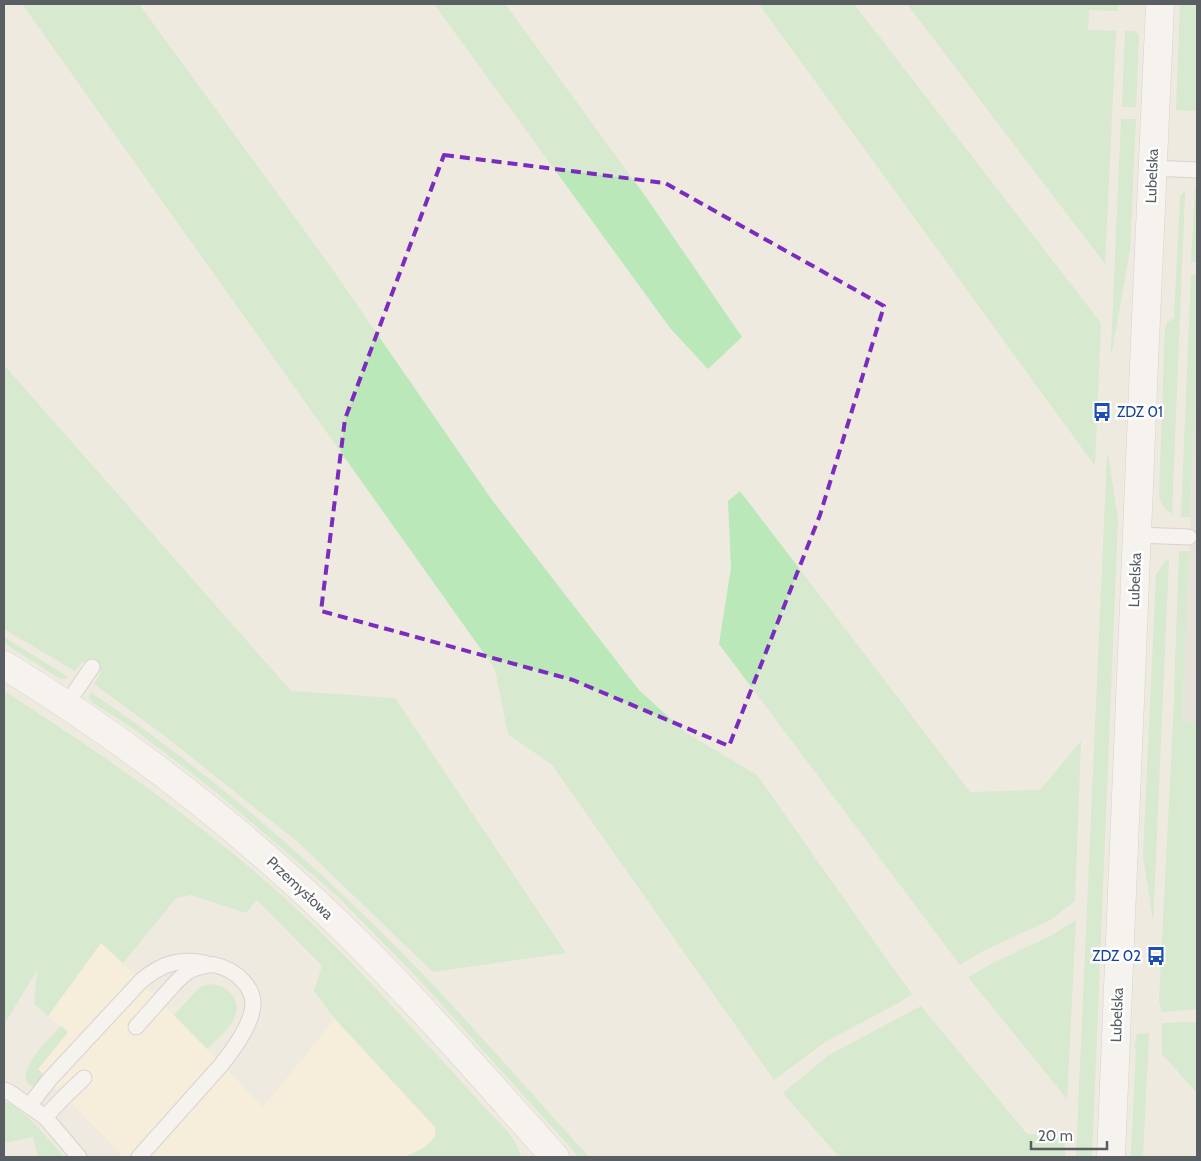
<svg xmlns="http://www.w3.org/2000/svg" width="1201" height="1161" font-family="Cabin,sans-serif">
  <style>
    .commercial { fill: #fff4d4 }
    .industrial { fill: #dedcd5 }
    .green { fill: #bae8b9 }
    .lines { fill: none; stroke-linecap: round; stroke-linejoin: round }
    .service-casing { stroke: #b6b9bf; stroke-width: 17 }
    .tertiary-casing { stroke: #b6b9bf; stroke-width: 29 }
    .secondary-casing { stroke: #b6bbc1; stroke-width: 29 }
    .service { stroke: #fff; stroke-width: 15 }
    .tertiary { stroke: #fff; stroke-width: 28 }
    .secondary { stroke: #fff; stroke-width: 28 }
    .marked { fill: none; stroke: #7b2cbf; stroke-width: 4; stroke-dasharray: 10 6; stroke-linejoin: round }
    .labels { text-anchor: middle; dominant-baseline: central; stroke-width: 5; stroke-linejoin: round; paint-order: stroke }
    .street-label { font-size: 15px; fill: #595e63; stroke: #fff }
    .transit-label { font-size: 15px; fill: #164399; stroke: #fff; text-anchor: start }
  </style>
  <rect width="100%" height="100%" fill="#eeeae0"/>
  <!-- commercial -->
  <polygon class="commercial" points="101,943 123,963 263,1107 335,1019 435,1127 436,1134 432,1142 422,1149 404,1157 124,1157 38,1069 68,1032 48,1016"/>
  <!-- industrial -->
  <polygon class="industrial" points="1197,358 1197,723 1182,723"/>
  <!-- green -->
  <g class="green">
    <polygon points="22,4 139,4 326,260 492,500 639,690 686,733 757,775 878,947 912,994 900,1002 825,1042 774,1080 552,765 508,734 495,669"/>
    <polygon points="434,4 505,4 648,200 742,337 708,369 670,328"/>
    <polygon points="759,4 854,4 1101,323 1095,466"/>
    <polygon points="907,4 1118,4 1118,11 1089,10 1088,30 1116,31 1105,264"/>
    <polygon points="1180,4 1197,4 1197,111 1176,110"/>
    <polygon points="1125,31 1134,31 1139,34 1136,107 1122,107"/>
    <polygon points="1121,119 1136,119 1130,249 1112,352 1111,350"/>
    <polygon points="1195,187 1197,187 1197,262 1191,262"/>
    <path d="M1185 191 1172 514C1166 510 1160 503 1159 495L1165 328 1168 322 1174 318 1180 199V196Z"/>
    <polygon points="1191,275 1197,275 1197,358 1190,517 1181,517"/>
    <polygon points="4,365 291,691 395,698 566,953 433,972 299,843 161,733 94,684 101,672 83,661 75,671 4,629"/>
    <polygon points="1107,455 1108,455 1118,518 1092,1157 1076,1157"/>
    <polygon points="740,491 970,792 1040,790 1081,741 1075,901 1052,919 981,952 960,965 719,644 731,568 728,501"/>
    <polygon points="1179,551 1189,551 1182,722 1197,723 1197,1009 1162,1012 1159,1001 1173,723"/>
    <polygon points="1169,558 1152,947 1153,920 1143,856 1156,575 1163,564"/>
    <polygon points="4,637 68,677 64,679 60,679 4,643"/>
    <path d="M4 691C95 749 187 813 269 884 333 940 390 1004 448 1067 461 1081 473 1095 486 1109 499 1123 517 1138 521 1157H404C418 1151 428 1148 436 1134L435 1127 335 1019 314 991 322 966 257 900 246 913 191 895 176 898 123 963 101 943 48 1016 34 1004 37 970 4 1025Z"/>
    <path d="M90 692C204 768 309 858 405 956 469 1021 528 1090 589 1157H579L415 975 335 894 216 792 131 727 93 703 89 698Z"/>
    <polygon points="1076,920 1067,1099 968,977 993,963 1052,935"/>
    <path d="M214 984C224 987 230 990 235 1000 243 1019 219 1037 207 1049L174 1015 201 986Z"/>
    <polygon points="921,1006 1027,1134 1065,1137 1065,1157 839,1157 783,1093 829,1055"/>
    <polygon points="1197,1022 1197,1093 1162,1054 1162,1023"/>
    <path d="M61 1026 68 1032 38 1069 44 1075 34 1086 29 1085C28 1083 26 1080 26 1078 24 1062 51 1037 61 1026Z"/>
    <polygon points="1149,1033 1143,1157 1133,1157 1131,1154 1136,1048 1134,1048 1137,1034"/>
    <path d="M4 1100C30 1115 45 1135 64 1157H38L33 1137 4 1143Z"/>
  </g>
  <g class="lines">
    <!-- service casing -->
    <g class="service-casing">
      <g id="service">
        <polyline points="1152,168 1197,170"/>
        <polyline points="1137,535 1189,537"/>
        <polyline points="66,705 92,667"/>
        <path d="M136 1027C147 1015 158 1002 169 990 175 983 181 976 189 971 195 968 208 964 215 965 235 969 258 989 252 1011 248 1030 234 1048 222 1064L139 1157"/>
        <polyline points="4,1090 9,1092 45,1117 79,1157"/>
        <path d="M29 1106 49 1080 141 981C161 964 178 958 205 963"/>
        <polyline points="45,1117 64,1097 84,1078"/>
      </g>
    </g>
    <!-- tertiary casing -->
    <g class="tertiary-casing">
      <polyline id="tertiary" points="1111,1157 1145,341 1160,4"/>
    </g>
    <!-- secondary casing -->
    <g class="secondary-casing">
      <path id="secondary" d="M4 665C133 744 253 838 360 945 428 1013 491 1086 555 1157"/>
    </g>
    <!-- service -->
    <use href="#service" class="service"/>
    <!-- tertiary -->
    <use href="#tertiary" class="tertiary"/>
    <!-- secondary -->
    <use href="#secondary" class="secondary"/>
  </g>
  <!-- marked area -->
  <path d="M0 0H1201V1161H0ZM444 155 665 183 884 306 820 515 729 746 573 680 321 611 345 419Z" fill="#eeeae0" fill-opacity=".55" fill-rule="evenodd"/>
  <path class="marked" d="M444 155 665 183 884 306 820 515 729 746 573 680 321 611 345 419Z"/>
  <!-- icons -->
  <defs>
    <g id="bus-bare" transform="scale(1.5)"><path d="M-5-6H5V4H4V6H2V4H-2V6H-4V4H-5ZM-3.5-4V0h7V-4ZM-3.5 1.2v1.5H-2V1.2ZM2 1.2v1.5H3.5V1.2Z" fill="#1a4fb4" stroke="#fff" stroke-width="2.5" paint-order="stroke"/></g>
  </defs>
  <g fill-rule="evenodd">
    <use href="#bus-bare" x="1102" y="412"/>
    <use href="#bus-bare" x="1156" y="956"/>
  </g>
  <g class="labels">
    <!-- street labels -->
    <g class="street-label">
      <text transform="translate(1152 176) rotate(-88)">Lubelska</text>
      <text transform="translate(1135 580) rotate(-88)">Lubelska</text>
      <text transform="translate(300 888) rotate(43)">Przemysłowa</text>
      <text transform="translate(1117 1015) rotate(-88)">Lubelska</text>
    </g>
    <!-- transit labels -->
    <g class="transit-label">
      <text x="1117" y="412">ZDZ 01</text>
      <text x="1141" y="956" text-anchor="end">ZDZ 02</text>
    </g>
  </g>
  <!-- border -->
  <rect width="1201" height="1161" fill="none" stroke="#595e63" stroke-width="10"/>
  <!-- scale -->
  <path d="M1031 1141v8h76v-8" fill="none" stroke="#595e63" stroke-width="2.5"/>
  <text x="1038" y="1141" font-size="15" fill="#595e63" stroke="#ffffff" stroke-width="4" paint-order="stroke">20 m</text>
</svg>
